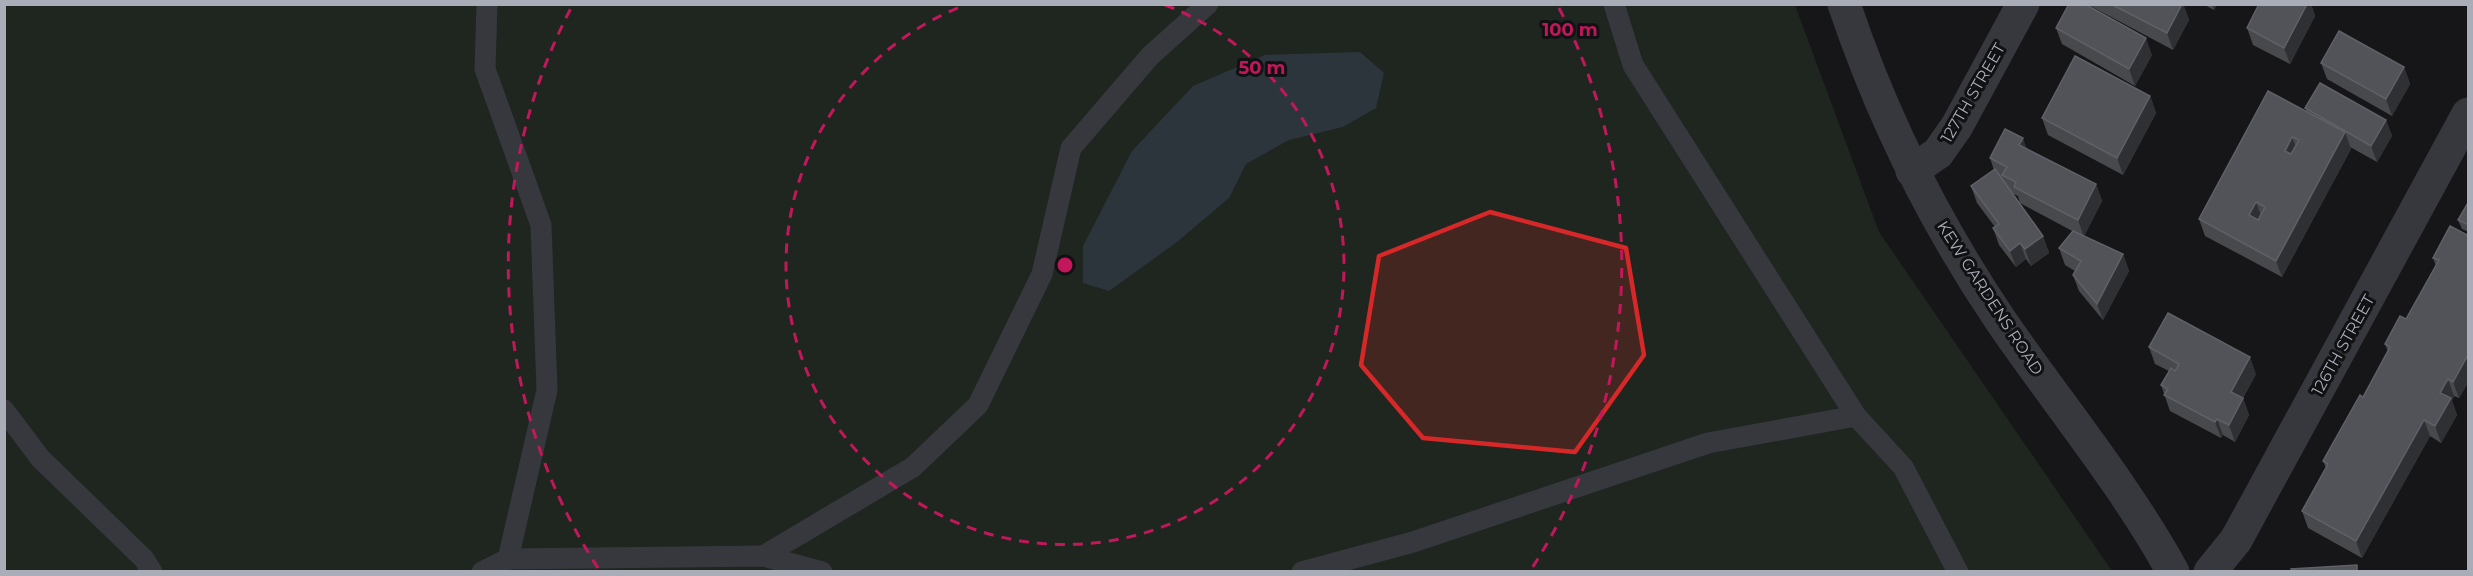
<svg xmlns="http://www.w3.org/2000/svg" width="2473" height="576" font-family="Montserrat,sans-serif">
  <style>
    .green { fill: #1e261f }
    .water { fill: #2c353c }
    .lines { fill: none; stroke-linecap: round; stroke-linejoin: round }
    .lane { stroke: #37383d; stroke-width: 21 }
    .street { stroke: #37383d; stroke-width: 33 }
    .wall { fill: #47494d }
    .shaded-wall { fill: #2f3033 }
    .building { fill: #525359; stroke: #5f6168; stroke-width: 1.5; fill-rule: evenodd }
    .marked { fill: #d62828; fill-opacity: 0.2; stroke: #d62828; stroke-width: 4.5; stroke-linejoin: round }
    .ring { fill: none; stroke: #c2185b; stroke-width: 3; stroke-dasharray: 10 8 }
    .labels { text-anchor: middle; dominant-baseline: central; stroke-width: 6; stroke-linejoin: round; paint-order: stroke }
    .street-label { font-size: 16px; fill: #a8adb8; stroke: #111113 }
    .centre { fill: #c2185b; stroke: #111113; stroke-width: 3 }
    .ring-label { font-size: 18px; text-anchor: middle; font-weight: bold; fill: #c2185b; stroke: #111113; stroke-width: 6; stroke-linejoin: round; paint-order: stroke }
  </style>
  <rect width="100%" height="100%" fill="#161618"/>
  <!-- green -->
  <polygon class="green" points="4,5 1795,5 1879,232 2112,571 5,571"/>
  <!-- water -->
  <polygon class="water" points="1360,52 1384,73 1376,108 1343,127 1289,140 1246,164 1229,198 1177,242 1109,291 1083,283 1083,246 1132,151 1193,86 1265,55"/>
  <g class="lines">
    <!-- lane -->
    <g class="lane">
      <polyline points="487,4 485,69 541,225 547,390 508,559"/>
      <polyline points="4,410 40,458 144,559 152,572"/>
      <polyline points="1856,416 1903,467 1958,572"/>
      <polyline points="763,556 913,467 978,405 1042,274 1071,148 1150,56 1208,4"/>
      <polyline points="482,572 508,559 763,556 822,572"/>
      <polyline points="1302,572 1413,542 1708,443 1856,416 1633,65 1614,4"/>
    </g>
    <!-- street -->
    <g class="street">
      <path d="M1844 4C1882 117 1934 222 2001 321 2058 404 2124 483 2173 572"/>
      <polyline points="1912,171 1938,153 1957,126 2023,4"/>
      <polyline points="2210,572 2236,540 2468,114"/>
    </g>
  </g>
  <!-- wall -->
  <g class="wall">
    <polygon points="2087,4 2183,4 2189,20 2173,50"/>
    <polygon points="2203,4 2217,4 2214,10"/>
    <polygon points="2259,4 2311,4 2315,16 2290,64 2253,45 2247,28"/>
    <polygon points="2056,28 2152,55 2135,86 2062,44"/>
    <polygon points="2321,63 2404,67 2410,84 2392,116 2327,79"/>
    <polygon points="2150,96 2156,113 2123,175 2048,135 2042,118"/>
    <polygon points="2305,108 2386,120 2392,136 2377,162 2350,147 2351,149 2282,277 2205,236 2199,219 2307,112"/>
    <polygon points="2026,149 2096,184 2102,201 2084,236 2123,254 2129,271 2103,320 2079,291 2073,275 2075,271 2065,265 2059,248 2076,233 2020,203 2018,196 2012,193 2043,236 2049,253 2031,266 2026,259 2016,267 1999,245 1993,228 1995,227 1977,203 1971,186 1994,170 1990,158"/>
    <polygon points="2469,201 2469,232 2462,229 2458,220"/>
    <polygon points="2469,236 2469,381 2459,398 2454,396 2452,401 2457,415 2441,443 2430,436 2362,558 2308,528 2302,511 2326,468 2323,461 2363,397 2388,352 2385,344 2406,319 2436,266 2433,258"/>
    <polygon points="2149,347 2256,374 2243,398 2249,415 2235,442 2223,435 2221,438 2170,411 2161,385 2169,371 2155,364"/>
  </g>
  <!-- shaded-wall -->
  <g class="shaded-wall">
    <polygon points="2182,4 2183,4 2189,20 2173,50 2167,33"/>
    <polygon points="2212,4 2217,4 2214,10"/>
    <polygon points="2307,4 2311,4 2315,16 2290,64 2284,48"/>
    <polygon points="2146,38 2152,55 2135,86 2129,69"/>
    <polygon points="2404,67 2410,84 2392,116 2386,99"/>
    <polygon points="2150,96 2156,113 2123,175 2117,158"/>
    <polygon points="2386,120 2392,136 2377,162 2371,146"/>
    <polygon points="2345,132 2351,149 2282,277 2276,261"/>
    <polygon points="2292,137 2298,153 2291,167 2285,151"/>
    <polygon points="2023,138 2029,155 2019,145"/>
    <polygon points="2096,184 2102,201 2084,237 2078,220"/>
    <polygon points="2256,202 2262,218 2255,231 2249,215"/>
    <polygon points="2043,236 2049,253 2031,266 2025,249"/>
    <polygon points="2020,243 2026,259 2016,267 2010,251"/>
    <polygon points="2123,254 2129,271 2103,320 2097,304"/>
    <polygon points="2468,353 2469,381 2459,398 2453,382"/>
    <polygon points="2250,357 2256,374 2237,408 2231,392"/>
    <polygon points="2448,379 2454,396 2452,401 2457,415 2441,443 2435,426 2440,393"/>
    <polygon points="2243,398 2249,415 2235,442 2229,425"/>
    <polygon points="2217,419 2223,435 2221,438 2215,422"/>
    <polygon points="2424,420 2430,436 2362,558 2356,541"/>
  </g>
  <!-- building -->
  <g class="building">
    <polygon points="2069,4 2085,4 2146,38 2129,69 2056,28"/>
    <polygon points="2111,4 2182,4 2167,33"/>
    <polygon points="2259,4 2307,4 2284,48 2247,28"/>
    <polygon points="2339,31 2404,67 2386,99 2321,63"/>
    <polygon points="2075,56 2150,96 2117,158 2042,118"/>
    <polygon points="2320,83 2386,120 2371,146 2305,108"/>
    <path d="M2268 91 2345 132 2276 261 2199 219ZM2292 137 2299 140 2291 154 2285 151ZM2256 202 2265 207 2258 220 2249 215Z"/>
    <polygon points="2005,129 2023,138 2019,145 2096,184 2078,220 2014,187 2016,182 2002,175 2007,167 1990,158"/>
    <polygon points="1995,169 2043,236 2025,249 2020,243 2010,251 1993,228 1999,224 1971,186"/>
    <polygon points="2469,201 2469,225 2458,220"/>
    <polygon points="2450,226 2469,236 2469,353 2453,382 2448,379 2440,393 2451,398 2435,426 2424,420 2356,541 2302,511 2328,464 2323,461 2360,395 2363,397 2390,347 2385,344 2400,316 2406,319 2439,260 2433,258"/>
    <polygon points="2073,231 2123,254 2097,304 2073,275 2081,261 2059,248"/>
    <polygon points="2168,313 2250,357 2231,392 2243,398 2229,425 2217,419 2215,422 2164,395 2168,389 2161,385 2171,368 2175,371 2179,364 2149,347"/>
    <polygon points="2357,565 2357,572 2292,572 2291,569"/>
  </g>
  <!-- marked area -->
  <path class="marked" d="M1490 212 1626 248 1644 355 1575 452 1423 438 1361 365 1379 256Z"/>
  <!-- distance rings -->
  <g class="ring">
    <path d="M1165 5A279 279 0 1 1 965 5"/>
    <path d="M598 568A557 557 0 0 1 571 8M1559 8A557 557 0 0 1 1532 568"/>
  </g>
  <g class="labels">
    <!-- street labels -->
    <g class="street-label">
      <text transform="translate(1973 93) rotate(-60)">127TH STREET</text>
      <text transform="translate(1990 298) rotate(57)">KEW GARDENS ROAD</text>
      <text transform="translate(2343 345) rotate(-61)">126TH STREET</text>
    </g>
  </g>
  <circle cx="1065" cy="265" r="9" class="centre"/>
  <g class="ring-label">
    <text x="1570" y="36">100 m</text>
    <text x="1262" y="74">50 m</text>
  </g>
  <!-- border -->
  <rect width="2473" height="576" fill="none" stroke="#a8adb8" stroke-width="12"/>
</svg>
